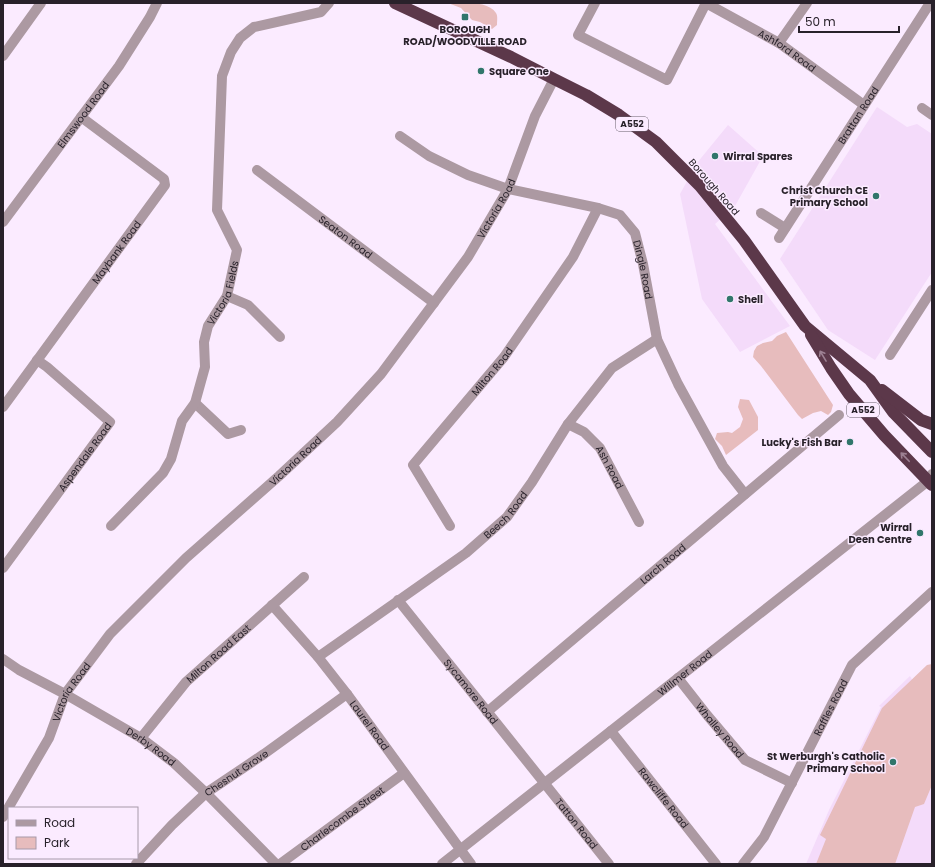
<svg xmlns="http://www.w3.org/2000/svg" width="935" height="867" font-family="Poppins,sans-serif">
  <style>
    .built { fill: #f4dbfa }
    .green { fill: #e7bcbd }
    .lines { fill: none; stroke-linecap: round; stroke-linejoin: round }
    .minor { stroke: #ac99a2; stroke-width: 10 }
    .highway { stroke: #5c384a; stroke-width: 12 }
    .oneway { stroke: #9c8092 }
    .poi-dot { fill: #30766b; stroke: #fbebff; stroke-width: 1.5 }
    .labels { text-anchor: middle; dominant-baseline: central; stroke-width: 3; stroke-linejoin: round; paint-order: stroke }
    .shield { fill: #fbebff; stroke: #675e6a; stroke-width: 1 }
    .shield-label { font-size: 9px; font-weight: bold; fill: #28212a }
    .poi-label { font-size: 10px; font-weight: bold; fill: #28212a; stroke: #fbebff; text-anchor: end }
    .street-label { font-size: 10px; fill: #28212a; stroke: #fbebff }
  </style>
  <rect width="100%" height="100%" fill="#fbebff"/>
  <!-- built -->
  <g class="built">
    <polygon points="877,107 907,127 917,124 932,134 932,272 875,360 828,330 780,259"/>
    <polygon points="728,125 763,156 735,206 715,224 790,326 740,352 702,299 680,194 697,163"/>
    <polygon points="910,676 932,714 932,864 806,864 829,810 881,707 879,706"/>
  </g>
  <!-- green -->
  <g class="green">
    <path d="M448 3C461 3 488 0 496 13 498 16 497 21 497 25L492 29 480 22 472 20 461 8Z"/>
    <polygon points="786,332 833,405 831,412 828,415 821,411 813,413 802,419 798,415 761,366 753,357 754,351 757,346 763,343 772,341 777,336"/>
    <polygon points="740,399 749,400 758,417 758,430 726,455 722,446 715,439 717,433 728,432 732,433 740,427 743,419 738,407"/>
    <polygon points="932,664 932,785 924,804 915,807 895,864 816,864 826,839 820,835 882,708 927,665"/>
  </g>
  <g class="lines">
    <!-- minor -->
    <g class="minor">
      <polyline points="595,3 578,35 667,80 706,3"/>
      <path id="s1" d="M706 3 746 25 779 43 864 105"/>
      <polyline points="779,43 807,3"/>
      <polyline points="3,56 41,3"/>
      <polyline points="922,108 932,115"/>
      <path id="s2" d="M400 136 429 156 468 175 508 189 598 208 620 215 635 233 643 264 657 339 678 384 723 466 745 494"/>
      <path id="s3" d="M257 170 434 303"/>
      <polyline points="761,213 785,228"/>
      <path id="s4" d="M3 222 119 66 150 17 157 3"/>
      <path id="s5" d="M779 238 930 3"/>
      <polyline points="227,296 248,305 280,337"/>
      <polyline points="890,355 932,290"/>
      <polyline points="195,403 228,434 241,430"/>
      <path id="s6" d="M3 407 165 185 164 179 81 117"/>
      <path id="s7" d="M568 424 584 432 600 448 639 522"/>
      <path id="s8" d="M111 526 163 473 171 459 182 421 195 403 205 367 204 342 208 326 227 296 237 250 217 210 222 76 231 52 240 38 254 27 321 12 329 3"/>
      <path id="s9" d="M450 526 413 465 504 357 573 257 598 208"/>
      <path id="s10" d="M3 568 110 422 47 367 37 360"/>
      <path id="s11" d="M398 600 609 864"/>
      <path id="s12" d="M272 605 318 657 347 694 471 864"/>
      <path id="s13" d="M318 657 466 553 507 517 532 482 568 424 612 368 657 339"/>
      <path id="s14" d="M3 659 19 670 65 694 141 738 174 763 206 793 276 864"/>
      <path id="s15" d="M678 678 707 715 745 760 792 783"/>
      <path id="s16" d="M487 712 839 415"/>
      <path id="s17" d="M611 731 716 864"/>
      <path id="s18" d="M141 738 186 682 304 577"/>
      <path id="s19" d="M3 817 49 738 65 694 110 634 186 558 279 476 337 422 381 374 468 257 508 189 535 116 554 79"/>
      <path id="s20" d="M136 864 172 825 206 793 264 754 347 694"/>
      <path id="s21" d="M280 864 404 773"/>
      <path id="s22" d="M442 864 928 481 932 474"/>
      <path id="s23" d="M743 864 764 837 852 665 932 592"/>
    </g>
    <!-- highway -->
    <g class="highway">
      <polyline points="395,3 511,57 554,79 586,95 619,115 656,142 700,186 744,240 805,326 870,380 893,412 932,452"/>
      <polyline points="811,335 831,368 849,394 884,435 932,485"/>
      <polyline points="882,390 921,420 932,424"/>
    </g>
  </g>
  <!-- one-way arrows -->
  <defs><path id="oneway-shaft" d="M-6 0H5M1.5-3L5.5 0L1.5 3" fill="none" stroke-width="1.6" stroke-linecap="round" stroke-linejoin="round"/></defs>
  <g class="oneway">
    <use href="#oneway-shaft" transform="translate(823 356) rotate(-121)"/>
    <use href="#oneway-shaft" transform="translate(905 457) rotate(-134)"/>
  </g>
  <!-- markers -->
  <g class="poi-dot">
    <rect x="461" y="13" width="8" height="8" rx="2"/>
    <circle cx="481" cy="71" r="4"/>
    <circle cx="715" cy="156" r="4"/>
    <circle cx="876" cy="196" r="4"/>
    <circle cx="730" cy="299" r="4"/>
    <circle cx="850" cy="442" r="4"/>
    <circle cx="920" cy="533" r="4"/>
    <circle cx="893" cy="762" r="4"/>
  </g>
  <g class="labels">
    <!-- shield labels -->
    <g class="shield">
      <rect x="616" y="117" width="32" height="14" rx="3"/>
      <rect x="847" y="403" width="32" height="14" rx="3"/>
    </g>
    <g class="shield-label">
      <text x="632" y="124">A552</text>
      <text x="863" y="410">A552</text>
    </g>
    <!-- poi labels -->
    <g class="poi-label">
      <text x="465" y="29" text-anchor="middle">BOROUGH<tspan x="465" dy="12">ROAD/WOODVILLE ROAD</tspan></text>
      <text x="489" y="71" text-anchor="start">Square One</text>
      <text x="723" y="156" text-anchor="start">Wirral Spares</text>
      <text x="868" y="190">Christ Church CE<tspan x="868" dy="12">Primary School</tspan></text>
      <text x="738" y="299" text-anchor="start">Shell</text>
      <text x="842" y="442">Lucky's Fish Bar</text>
      <text x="912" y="527">Wirral<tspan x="912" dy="12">Deen Centre</tspan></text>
      <text x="885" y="756">St Werburgh's Catholic<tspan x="885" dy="12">Primary School</tspan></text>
    </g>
    <!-- street labels -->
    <g class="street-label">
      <text stroke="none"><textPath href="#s1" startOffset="94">Ashford Road</textPath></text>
      <text stroke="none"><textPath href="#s4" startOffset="134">Elmswood Road</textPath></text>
      <text stroke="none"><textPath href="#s5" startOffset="146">Brattan Road</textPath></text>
      <text transform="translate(714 187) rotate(49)">Borough Road</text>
      <text stroke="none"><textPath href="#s19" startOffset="791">Victoria Road</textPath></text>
      <text stroke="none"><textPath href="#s3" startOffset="111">Seaton Road</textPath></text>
      <text stroke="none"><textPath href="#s6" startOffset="192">Maybank Road</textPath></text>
      <text stroke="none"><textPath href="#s2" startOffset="297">Dingle Road</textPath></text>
      <text stroke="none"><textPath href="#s8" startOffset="268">Victoria Fields</textPath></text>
      <text stroke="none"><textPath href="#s9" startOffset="194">Milton Road</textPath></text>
      <text stroke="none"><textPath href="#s10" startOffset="138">Aspendale Road</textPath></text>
      <text stroke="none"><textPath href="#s19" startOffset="467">Victoria Road</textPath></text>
      <text stroke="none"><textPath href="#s7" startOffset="62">Ash Road</textPath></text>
      <text stroke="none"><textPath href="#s13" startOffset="236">Beech Road</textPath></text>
      <text stroke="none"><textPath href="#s16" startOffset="230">Larch Road</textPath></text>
      <text stroke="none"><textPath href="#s18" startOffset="115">Milton Road East</textPath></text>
      <text stroke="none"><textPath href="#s22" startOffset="309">Willmer Road</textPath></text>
      <text stroke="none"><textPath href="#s19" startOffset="143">Victoria Road</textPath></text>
      <text stroke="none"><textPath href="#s11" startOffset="117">Sycamore Road</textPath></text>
      <text stroke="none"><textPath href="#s23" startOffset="180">Raffles Road</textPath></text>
      <text stroke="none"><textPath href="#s12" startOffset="155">Laurel Road</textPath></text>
      <text stroke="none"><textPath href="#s15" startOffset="67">Whalley Road</textPath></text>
      <text stroke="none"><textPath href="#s14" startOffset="172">Derby Road</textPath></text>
      <text stroke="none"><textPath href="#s20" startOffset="136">Chesnut Grove</textPath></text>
      <text stroke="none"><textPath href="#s17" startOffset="85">Rawcliffe Road</textPath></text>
      <text stroke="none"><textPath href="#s21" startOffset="77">Charlecombe Street</textPath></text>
      <text stroke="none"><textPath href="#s11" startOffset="286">Tatton Road</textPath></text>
    </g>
  </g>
  <!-- border -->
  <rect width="935" height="867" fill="none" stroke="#28212a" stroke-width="8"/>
  <!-- legend -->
  <rect x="8" y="807" width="130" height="52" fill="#fbebff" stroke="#a79aaa"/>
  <rect x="16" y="820" width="20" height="6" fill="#ac99a2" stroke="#a79aaa"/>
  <text x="44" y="827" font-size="12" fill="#28212a">Road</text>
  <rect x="16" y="837" width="20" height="12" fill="#e7bcbd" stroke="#a79aaa"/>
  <text x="44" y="847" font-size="12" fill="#28212a">Park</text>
  <!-- scale -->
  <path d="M799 26v6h100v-6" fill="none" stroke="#28212a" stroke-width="2"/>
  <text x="805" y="26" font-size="12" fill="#28212a" stroke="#fbebff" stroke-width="3" paint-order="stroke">50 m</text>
</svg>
